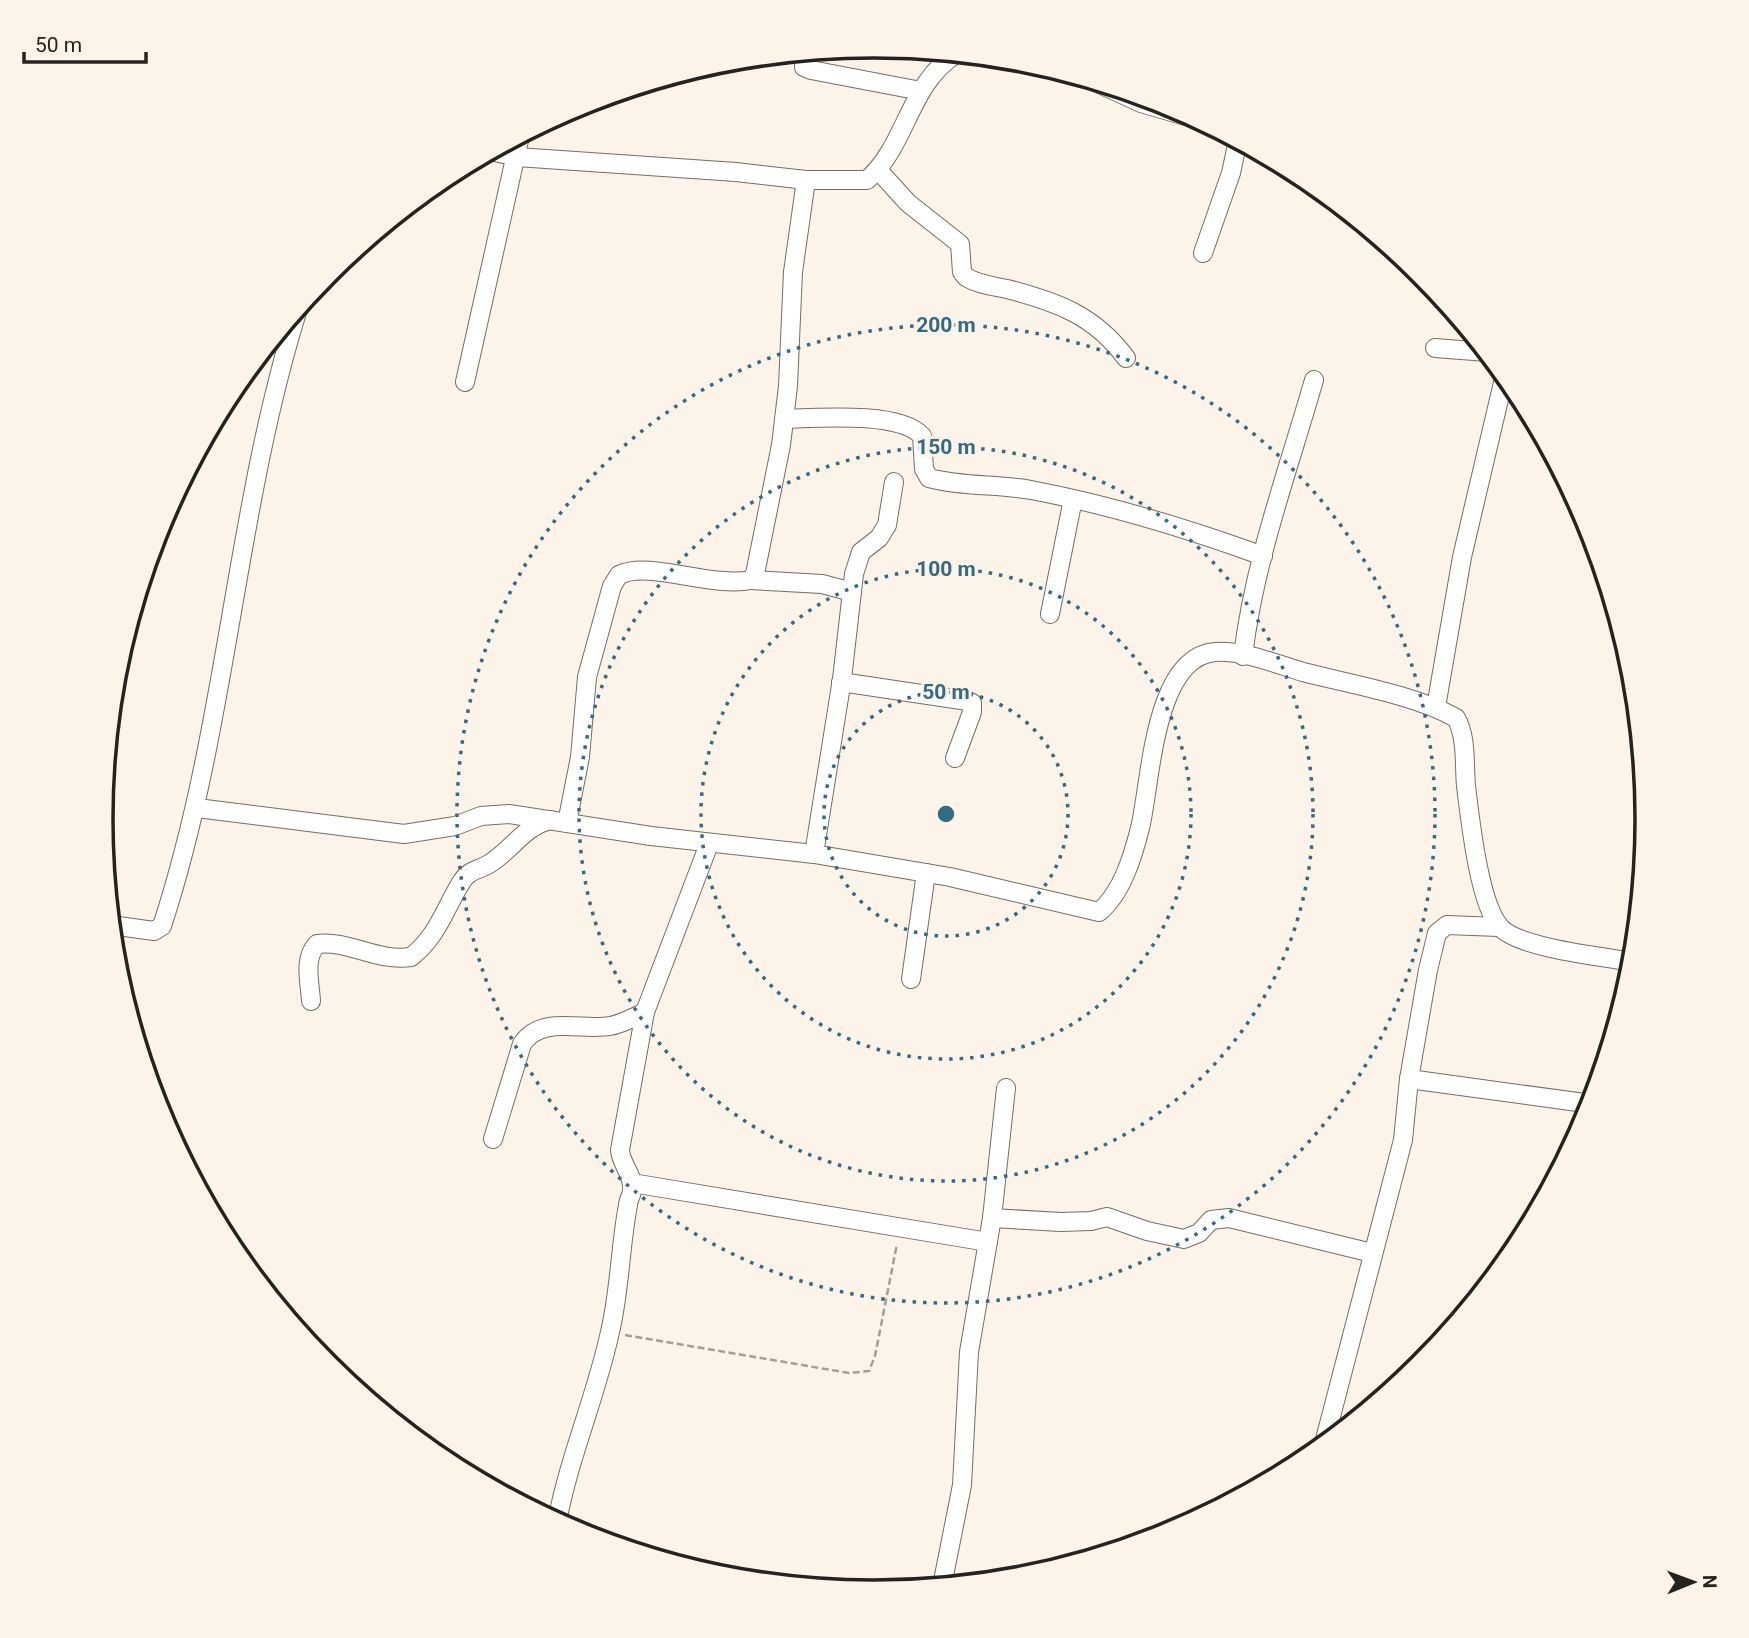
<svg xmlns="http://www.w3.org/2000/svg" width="1749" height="1638" font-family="Roboto,sans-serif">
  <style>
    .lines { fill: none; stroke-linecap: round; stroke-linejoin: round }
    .minor-casing { stroke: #756e63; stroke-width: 20 }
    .path { stroke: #a49e95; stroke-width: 2.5; stroke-dasharray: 7 3.5; stroke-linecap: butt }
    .minor { stroke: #fff; stroke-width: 18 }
    .ring { fill: none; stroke: #336b85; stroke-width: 3.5; stroke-dasharray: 3.5 7 }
    .rim { fill: none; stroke: #26231f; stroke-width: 3.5 }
    .centre { fill: #336b85; stroke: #fcf4e8; stroke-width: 3.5 }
    .ring-label { font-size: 21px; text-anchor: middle; font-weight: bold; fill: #336b85; stroke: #fcf4e8; stroke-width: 6; stroke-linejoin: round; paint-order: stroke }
  </style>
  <rect width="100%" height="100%" fill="#fcf4e8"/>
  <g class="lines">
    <!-- minor casing -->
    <g class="minor-casing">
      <g id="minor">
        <polyline points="804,52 804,67 811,70 921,91"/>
        <polyline points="1093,81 1141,103 1199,120"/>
        <path d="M491 151 517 157 736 172 806 180H867C907 145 909 83 956 54"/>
        <path d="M878 170 908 203 960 244 962 272 966 277C979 285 993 286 1007 289 1058 302 1095 316 1126 358"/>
        <polyline points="1203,253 1231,173 1238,140"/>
        <polyline points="1435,348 1487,352"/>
        <polyline points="465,382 520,136"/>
        <path d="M784 419C816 418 900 411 922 436L924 469 929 478C962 487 998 484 1031 490 1111 505 1186 528 1263 556"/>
        <polyline points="751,580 822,584 852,592"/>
        <polyline points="1050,614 1073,499"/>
        <path d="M1243 656C1254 562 1288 471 1314 380"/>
        <polyline points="841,682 968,701 972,703 972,712 955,758"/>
        <polyline points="1436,707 1462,557 1505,374"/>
        <path d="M197 808 404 834 455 826 481 816 509 814 651 836 814 854 950 877 1099 912C1122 893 1133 856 1140 828 1151 784 1153 657 1215 652 1243 650 1276 664 1303 672 1349 684 1416 695 1456 718 1467 737 1464 764 1466 786 1470 818 1479 904 1500 927 1518 948 1604 957 1634 962"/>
        <path d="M567 823 580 757 587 677 612 586 619 575C649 560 710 588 751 580L755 574 781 445 788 386 793 272 806 180"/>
        <polyline points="814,854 842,679 854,574 861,552 879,538 887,525 894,482"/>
        <path d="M111 925 154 931 162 926C228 724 235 508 299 306"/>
        <polyline points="911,979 926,873"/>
        <path d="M311 1001C310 982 303 959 317 944 349 940 376 962 411 957 438 936 445 908 462 881 469 870 479 870 489 864 512 850 523 827 550 820"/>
        <polyline points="1409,1079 1592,1104"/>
        <path d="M493 1139 522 1044C541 1015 581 1031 610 1026 622 1024 634 1017 645 1012"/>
        <polyline points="632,1183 988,1242"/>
        <polyline points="992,1218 1061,1222 1091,1221 1107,1217 1147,1231 1184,1239 1199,1233 1211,1220 1229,1218 1372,1253"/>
        <polyline points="1323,1447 1403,1140 1409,1079 1428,970 1437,933 1447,925 1499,927"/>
        <path d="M557 1522C569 1457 596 1397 610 1332 620 1290 620 1247 628 1205 628 1200 632 1195 632 1190 634 1175 621 1165 620 1150L645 1012 709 844"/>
        <polyline points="942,1586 962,1485 969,1352 992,1218 1006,1088"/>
      </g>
    </g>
    <!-- path -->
    <polyline class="path" points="625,1335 849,1373 869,1371 875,1356 897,1244"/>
    <!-- minor -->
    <use href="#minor" class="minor"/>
  </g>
  <!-- distance rings -->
  <g class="ring">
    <circle cx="946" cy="814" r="122"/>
    <circle cx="946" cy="814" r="245"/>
    <circle cx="946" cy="814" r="367"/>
    <circle cx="946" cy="814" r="489"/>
  </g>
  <!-- crop -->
  <path d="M0 0H1749V1638H0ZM113 819a761 761 0 1 1 1522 0a761 761 0 1 1-1522 0Z" fill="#fcf4e8" fill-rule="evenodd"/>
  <path class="rim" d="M113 819a761 761 0 1 1 1522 0a761 761 0 1 1-1522 0Z"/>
  <circle cx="946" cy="814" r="10" class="centre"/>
  <g class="ring-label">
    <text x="946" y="332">200 m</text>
    <text x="946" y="454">150 m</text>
    <text x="946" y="576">100 m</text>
    <text x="946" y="699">50 m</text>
  </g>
  <!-- north arrow -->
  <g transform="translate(1693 1582) rotate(89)" stroke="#fcf4e8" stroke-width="5" paint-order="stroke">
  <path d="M0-5L12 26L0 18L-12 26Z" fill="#26231f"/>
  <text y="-10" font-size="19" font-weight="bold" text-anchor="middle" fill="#26231f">N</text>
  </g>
  <!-- scale -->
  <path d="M24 52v10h122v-10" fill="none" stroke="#26231f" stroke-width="3.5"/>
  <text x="35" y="52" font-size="21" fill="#26231f" stroke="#fcf4e8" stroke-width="5" paint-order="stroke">50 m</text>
</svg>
